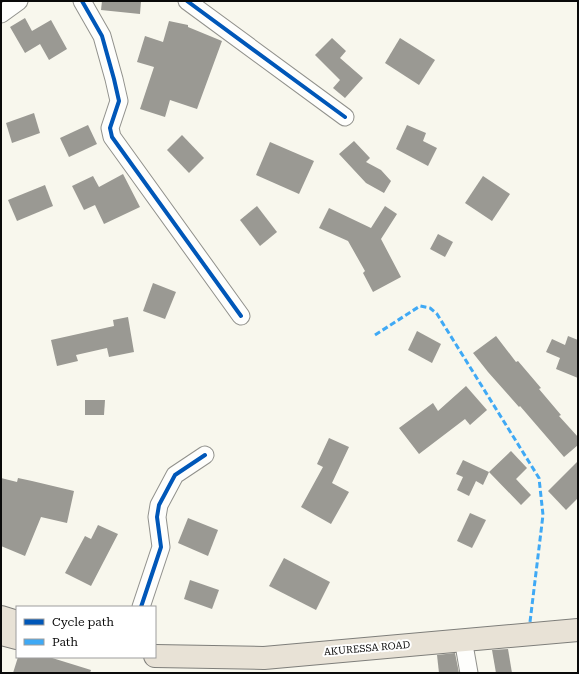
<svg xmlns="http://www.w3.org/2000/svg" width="579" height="674" font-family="'Roboto Serif',serif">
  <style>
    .building { fill: #9a9993 }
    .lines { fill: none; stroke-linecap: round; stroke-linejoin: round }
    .minor-casing { stroke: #91918c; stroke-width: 19 }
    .trunk-casing { stroke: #7e7e7a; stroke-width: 24 }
    .minor { stroke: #fefefc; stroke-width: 17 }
    .trunk { stroke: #e8e2d6; stroke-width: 22 }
    .quiet { stroke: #3fa9f5; stroke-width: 3; stroke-dasharray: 6 3; stroke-linecap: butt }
    .cycleway-casing { stroke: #fff; stroke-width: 6 }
    .cycleway { stroke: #0057b8; stroke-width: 4 }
    .labels { text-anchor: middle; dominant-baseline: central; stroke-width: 4; stroke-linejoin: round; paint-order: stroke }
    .street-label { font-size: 10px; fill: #0a0a0a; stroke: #fff }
  </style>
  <rect width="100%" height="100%" fill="#f8f7ed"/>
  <!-- building -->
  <g class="building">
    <polygon points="102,1 141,1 140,14 101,10"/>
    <polygon points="25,18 32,31 51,20 67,49 49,60 40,44 25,53 10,27"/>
    <polygon points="169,21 188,25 188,27 222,41 197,109 170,100 165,117 140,109 154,67 137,62 145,36 163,42"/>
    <polygon points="332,38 346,51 340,58 363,78 345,98 333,88 340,80 315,55"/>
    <polygon points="400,38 435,60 419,85 385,63"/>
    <polygon points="34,113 40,133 12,143 6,123"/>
    <polygon points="88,125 97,144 69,157 60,138"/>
    <polygon points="407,125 426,133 423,141 437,148 428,166 396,149"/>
    <polygon points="182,135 204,158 189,173 167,150"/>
    <polygon points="354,141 370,158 366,162 381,170 391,181 384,193 366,183 339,154"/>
    <polygon points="270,142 314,161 299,194 256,175"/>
    <polygon points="123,174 140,207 104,224 95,205 84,210 72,186 93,176 99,187"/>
    <polygon points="483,176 510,194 492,221 465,203"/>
    <polygon points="45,185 53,206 17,221 8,200"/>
    <polygon points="257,206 277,232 260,246 240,220"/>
    <polygon points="385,206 397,214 381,239 401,277 373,292 363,273 365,271 348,241 319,228 329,208 371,228"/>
    <polygon points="438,234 453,242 445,257 430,249"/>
    <polygon points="153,283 176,292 165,319 143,311"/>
    <polygon points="128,317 134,352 109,357 107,348 76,355 78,361 57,366 51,340 114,326 113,320"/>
    <polygon points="417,331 441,344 432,363 408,350"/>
    <polygon points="496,336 516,362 518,361 541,388 539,389 561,415 559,416 578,437 578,445 564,457 520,406 519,407 488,372 473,353"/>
    <polygon points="568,336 578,340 578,378 556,369 560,358 546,352 552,339 565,345"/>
    <polygon points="466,386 487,410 470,425 465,419 419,454 399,428 433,403 438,411"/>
    <polygon points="85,400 105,400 104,415 85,415"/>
    <polygon points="329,438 349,447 332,483 349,492 331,524 301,507 323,467 317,464"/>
    <polygon points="511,451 527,468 516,479 531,495 521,505 489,472"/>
    <polygon points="463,460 489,472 483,485 476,481 469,496 457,490 463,477 456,474"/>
    <polygon points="578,461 578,498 566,510 548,491"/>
    <polygon points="1,478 17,482 18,478 32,481 74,491 67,523 41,517 25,556 1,546"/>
    <polygon points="470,513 486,520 472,548 457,541"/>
    <polygon points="188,518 218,530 208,556 178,543"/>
    <polygon points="98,525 118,534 91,586 65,573 85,536 91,539"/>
    <polygon points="284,558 330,582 316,610 269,586"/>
    <polygon points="190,580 219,590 212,609 184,599"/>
    <polygon points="508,649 512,673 496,673 492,650"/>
    <polygon points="455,653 459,673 439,673 437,655"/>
    <polygon points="18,657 49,657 91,670 90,673 13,673"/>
  </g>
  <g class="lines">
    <!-- minor casing -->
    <g class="minor-casing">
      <g id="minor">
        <polyline points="82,1 102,36 114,79 119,101 110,128 112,137 241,316"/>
        <polyline points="187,1 345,117"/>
        <polyline points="1,14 19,1"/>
        <polyline points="141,607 161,547 157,517 159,505 175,475 205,455"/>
        <polyline points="463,639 469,673"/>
      </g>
    </g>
    <!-- trunk casing -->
    <g class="trunk-casing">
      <g id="trunk">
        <polyline points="1,617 17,622"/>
        <polyline points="1,634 17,638"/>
        <polyline points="155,656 264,658 578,630"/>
      </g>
    </g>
    <!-- minor -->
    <use href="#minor" class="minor"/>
    <!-- trunk -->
    <use href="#trunk" class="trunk"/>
    <!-- quiet -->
    <polyline class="quiet" points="375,335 420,306 430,308 437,314 539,478 543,515 530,622"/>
    <!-- cycleway casing -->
    <g class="cycleway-casing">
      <g id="cycleway">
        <polyline points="82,1 102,36 114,79 119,101 110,128 112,137 241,316"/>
        <polyline points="187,1 345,117"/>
        <polyline points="141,607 161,547 157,517 159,505 175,475 205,455"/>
      </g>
    </g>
    <!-- cycleway -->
    <use href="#cycleway" class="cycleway"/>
  </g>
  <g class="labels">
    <!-- street labels -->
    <g class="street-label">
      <text transform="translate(367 648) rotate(-5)">AKURESSA ROAD</text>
    </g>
  </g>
  <!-- border -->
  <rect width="579" height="674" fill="none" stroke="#0a0a0a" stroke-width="4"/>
  <!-- legend -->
  <rect x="16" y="606" width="140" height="52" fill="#ffffff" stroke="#9d9d9d"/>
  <rect x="24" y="619" width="20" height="6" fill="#0057b8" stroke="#9d9d9d"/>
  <text x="52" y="626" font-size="12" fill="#0a0a0a">Cycle path</text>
  <rect x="24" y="639" width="20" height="6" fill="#3fa9f5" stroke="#9d9d9d"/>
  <text x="52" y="646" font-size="12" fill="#0a0a0a">Path</text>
</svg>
